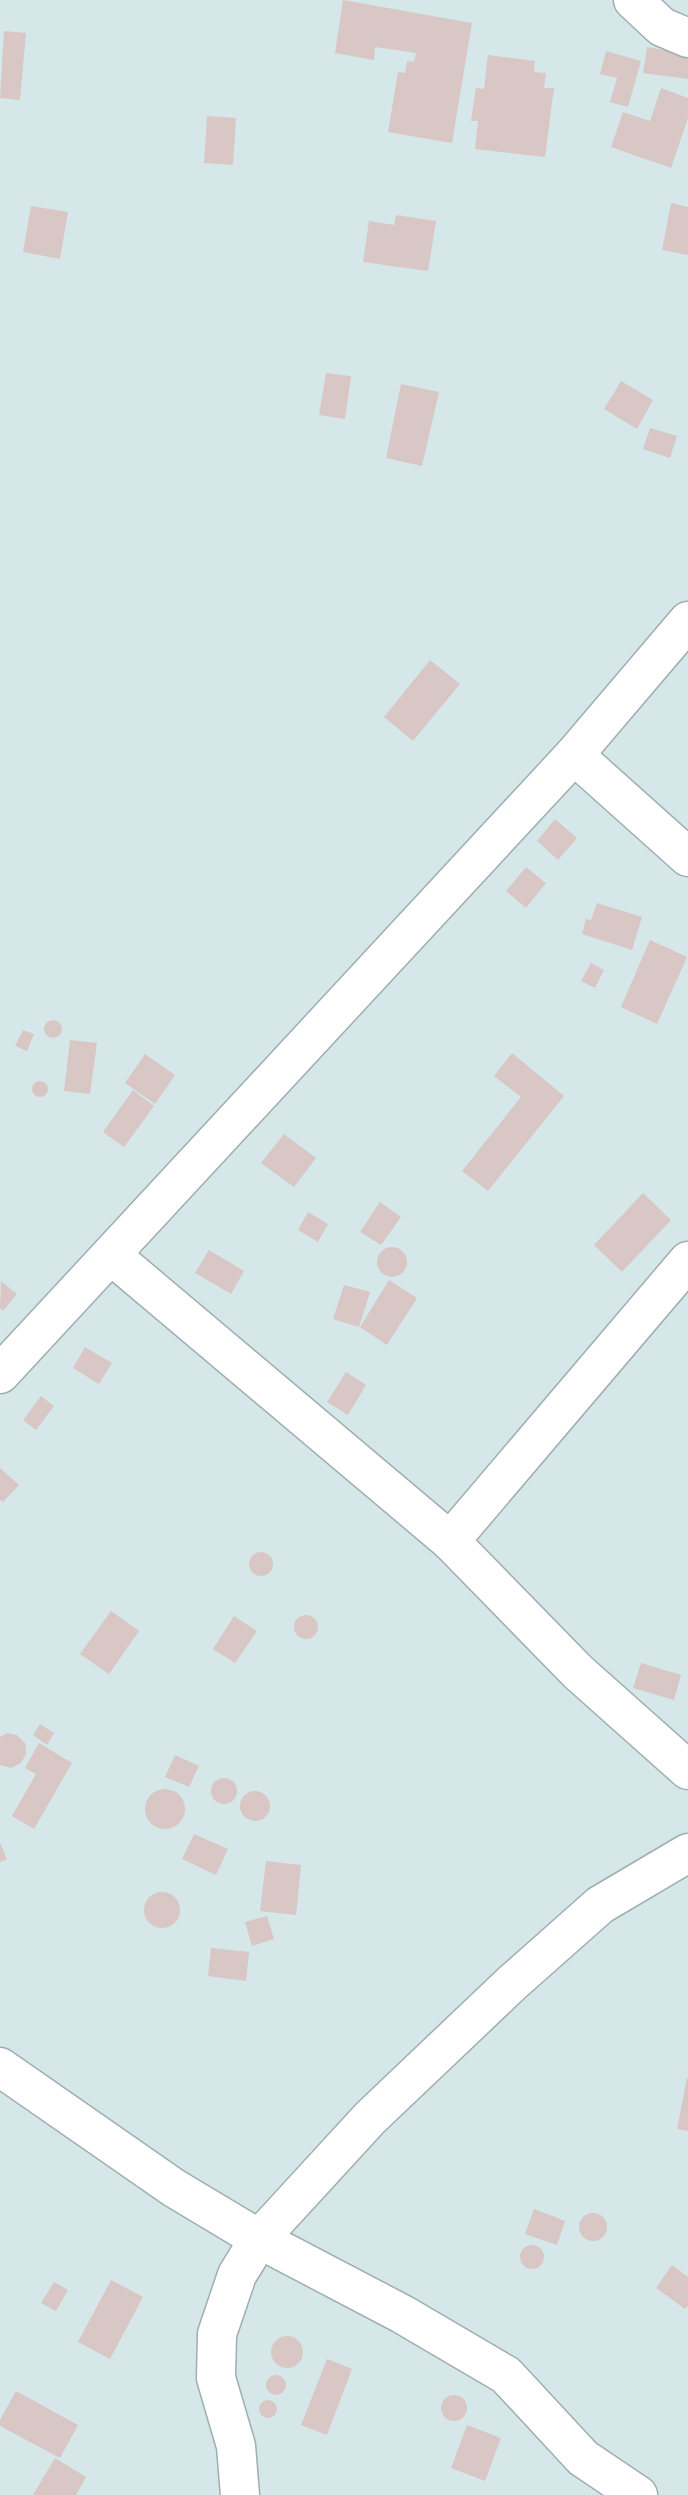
<svg xmlns="http://www.w3.org/2000/svg" width="688" height="2495" font-family="'DejaVu Sans',sans-serif">
  <style>
    .building { fill: #d8c7c5 }
    .lines { fill: none; stroke-linecap: round; stroke-linejoin: round }
    .minor-casing { stroke: #9eaeb1; stroke-width: 41 }
    .minor { stroke: #fff; stroke-width: 38 }
  </style>
  <rect width="100%" height="100%" fill="#d6e7ea"/>
  <!-- building -->
  <g class="building">
    <polygon points="343,0 472,23 452,143 388,132 398,72 405,73 407,61 414,62 416,53 375,47 374,60 335,53"/>
    <polygon points="4,31 26,33 20,100 0,98"/>
    <polygon points="647,47 688,54 688,79 643,73"/>
    <polygon points="606,51 641,61 628,107 610,102 617,78 600,74"/>
    <polygon points="488,55 535,61 534,72 546,73 544,88 554,88 545,157 475,149 478,121 471,121 476,88 484,89"/>
    <polygon points="661,88 688,98 688,118 671,168 611,147 623,112 650,121"/>
    <polygon points="207,116 236,118 233,165 204,163"/>
    <polygon points="671,203 688,207 688,255 662,250"/>
    <polygon points="31,206 68,212 60,259 23,252"/>
    <polygon points="396,215 436,221 428,271 363,262 369,221 394,225"/>
    <polygon points="326,373 351,376 345,419 319,415"/>
    <polygon points="621,381 653,400 637,429 604,409"/>
    <polygon points="401,384 439,392 422,466 386,458"/>
    <polygon points="650,428 677,436 670,458 643,449"/>
    <polygon points="430,660 460,684 413,741 384,717"/>
    <polygon points="555,819 577,838 558,860 537,841"/>
    <polygon points="526,867 546,883 526,908 506,891"/>
    <polygon points="597,903 642,917 632,950 582,934 586,919 591,920"/>
    <polygon points="650,940 687,957 657,1024 621,1007"/>
    <polygon points="591,963 604,970 595,988 581,981"/>
    <circle cx="53" cy="1029" r="9"/>
    <polygon points="23,1030 34,1034 27,1051 15,1046"/>
    <polygon points="70,1040 97,1043 90,1094 64,1091"/>
    <polygon points="512,1053 564,1096 488,1191 462,1171 521,1097 494,1076"/>
    <polygon points="145,1054 175,1075 155,1104 125,1083"/>
    <circle cx="40" cy="1089" r="8"/>
    <polygon points="133,1090 154,1106 124,1147 103,1132"/>
    <polygon points="284,1134 316,1158 294,1187 261,1163"/>
    <polygon points="643,1193 671,1220 622,1272 594,1245"/>
    <polygon points="380,1202 401,1217 381,1245 360,1232"/>
    <polygon points="308,1212 328,1224 318,1242 298,1230"/>
    <circle cx="392" cy="1262" r="15"/>
    <polygon points="209,1250 244,1271 231,1294 195,1273"/>
    <polygon points="389,1280 417,1298 387,1345 360,1327"/>
    <polygon points="1,1281 17,1294 3,1311 0,1308"/>
    <polygon points="344,1285 370,1292 359,1327 333,1319"/>
    <polygon points="85,1347 112,1363 99,1384 73,1368"/>
    <polygon points="346,1372 366,1385 348,1415 327,1402"/>
    <polygon points="41,1396 54,1406 36,1430 23,1420"/>
    <polygon points="0,1468 19,1485 3,1502 0,1500"/>
    <circle cx="261" cy="1564" r="12"/>
    <polygon points="111,1611 139,1631 109,1674 80,1654"/>
    <circle cx="306" cy="1627" r="12"/>
    <polygon points="234,1616 257,1631 235,1663 213,1649"/>
    <polygon points="641,1663 681,1675 674,1700 633,1688"/>
    <polygon points="40,1724 54,1733 47,1745 33,1735"/>
    <polygon points="7,1733 17,1735 25,1743 26,1754 21,1763 11,1768 0,1765 0,1737"/>
    <polygon points="39,1743 72,1763 34,1829 12,1816 36,1774 25,1768"/>
    <polygon points="175,1755 199,1766 189,1787 165,1777"/>
    <circle cx="224" cy="1791" r="13"/>
    <circle cx="165" cy="1809" r="20"/>
    <circle cx="255" cy="1806" r="15"/>
    <polygon points="194,1834 228,1849 216,1875 182,1859"/>
    <polygon points="0,1843 7,1859 0,1862"/>
    <polygon points="266,1861 301,1865 296,1915 260,1911"/>
    <circle cx="162" cy="1910" r="18"/>
    <polygon points="267,1916 274,1939 252,1946 245,1922"/>
    <polygon points="211,1948 249,1952 246,1981 208,1976"/>
    <polygon points="687,2078 688,2078 688,2131 677,2129"/>
    <polygon points="534,2209 565,2221 557,2245 525,2234"/>
    <circle cx="593" cy="2227" r="14"/>
    <circle cx="532" cy="2257" r="12"/>
    <polygon points="672,2265 688,2277 688,2306 685,2309 656,2288"/>
    <polygon points="111,2280 143,2297 110,2359 78,2342"/>
    <polygon points="54,2282 68,2290 56,2311 41,2303"/>
    <circle cx="287" cy="2352" r="16"/>
    <polygon points="327,2359 352,2369 327,2435 301,2425"/>
    <circle cx="276" cy="2385" r="10"/>
    <polygon points="16,2391 78,2425 60,2458 0,2426 0,2420"/>
    <circle cx="454" cy="2408" r="13"/>
    <circle cx="268" cy="2409" r="9"/>
    <polygon points="467,2425 501,2438 485,2481 451,2468"/>
    <polygon points="55,2458 86,2477 76,2495 33,2495"/>
  </g>
  <g class="lines">
    <!-- minor casing -->
    <g class="minor-casing">
      <g id="minor">
        <polyline points="633,0 662,27 688,38"/>
        <polyline points="574,755 688,857"/>
        <polyline points="111,1255 450,1541 578,1672 688,1770"/>
        <polyline points="0,1374 574,755 688,621"/>
        <polyline points="450,1541 688,1261"/>
        <polyline points="0,2067 174,2188 259,2239 402,2314 506,2375 583,2458 638,2495"/>
        <polyline points="240,2495 236,2446 216,2378 217,2334 237,2275 259,2239 370,2118 512,1983 600,1905 688,1853"/>
      </g>
    </g>
    <!-- minor -->
    <use href="#minor" class="minor"/>
  </g>
</svg>
